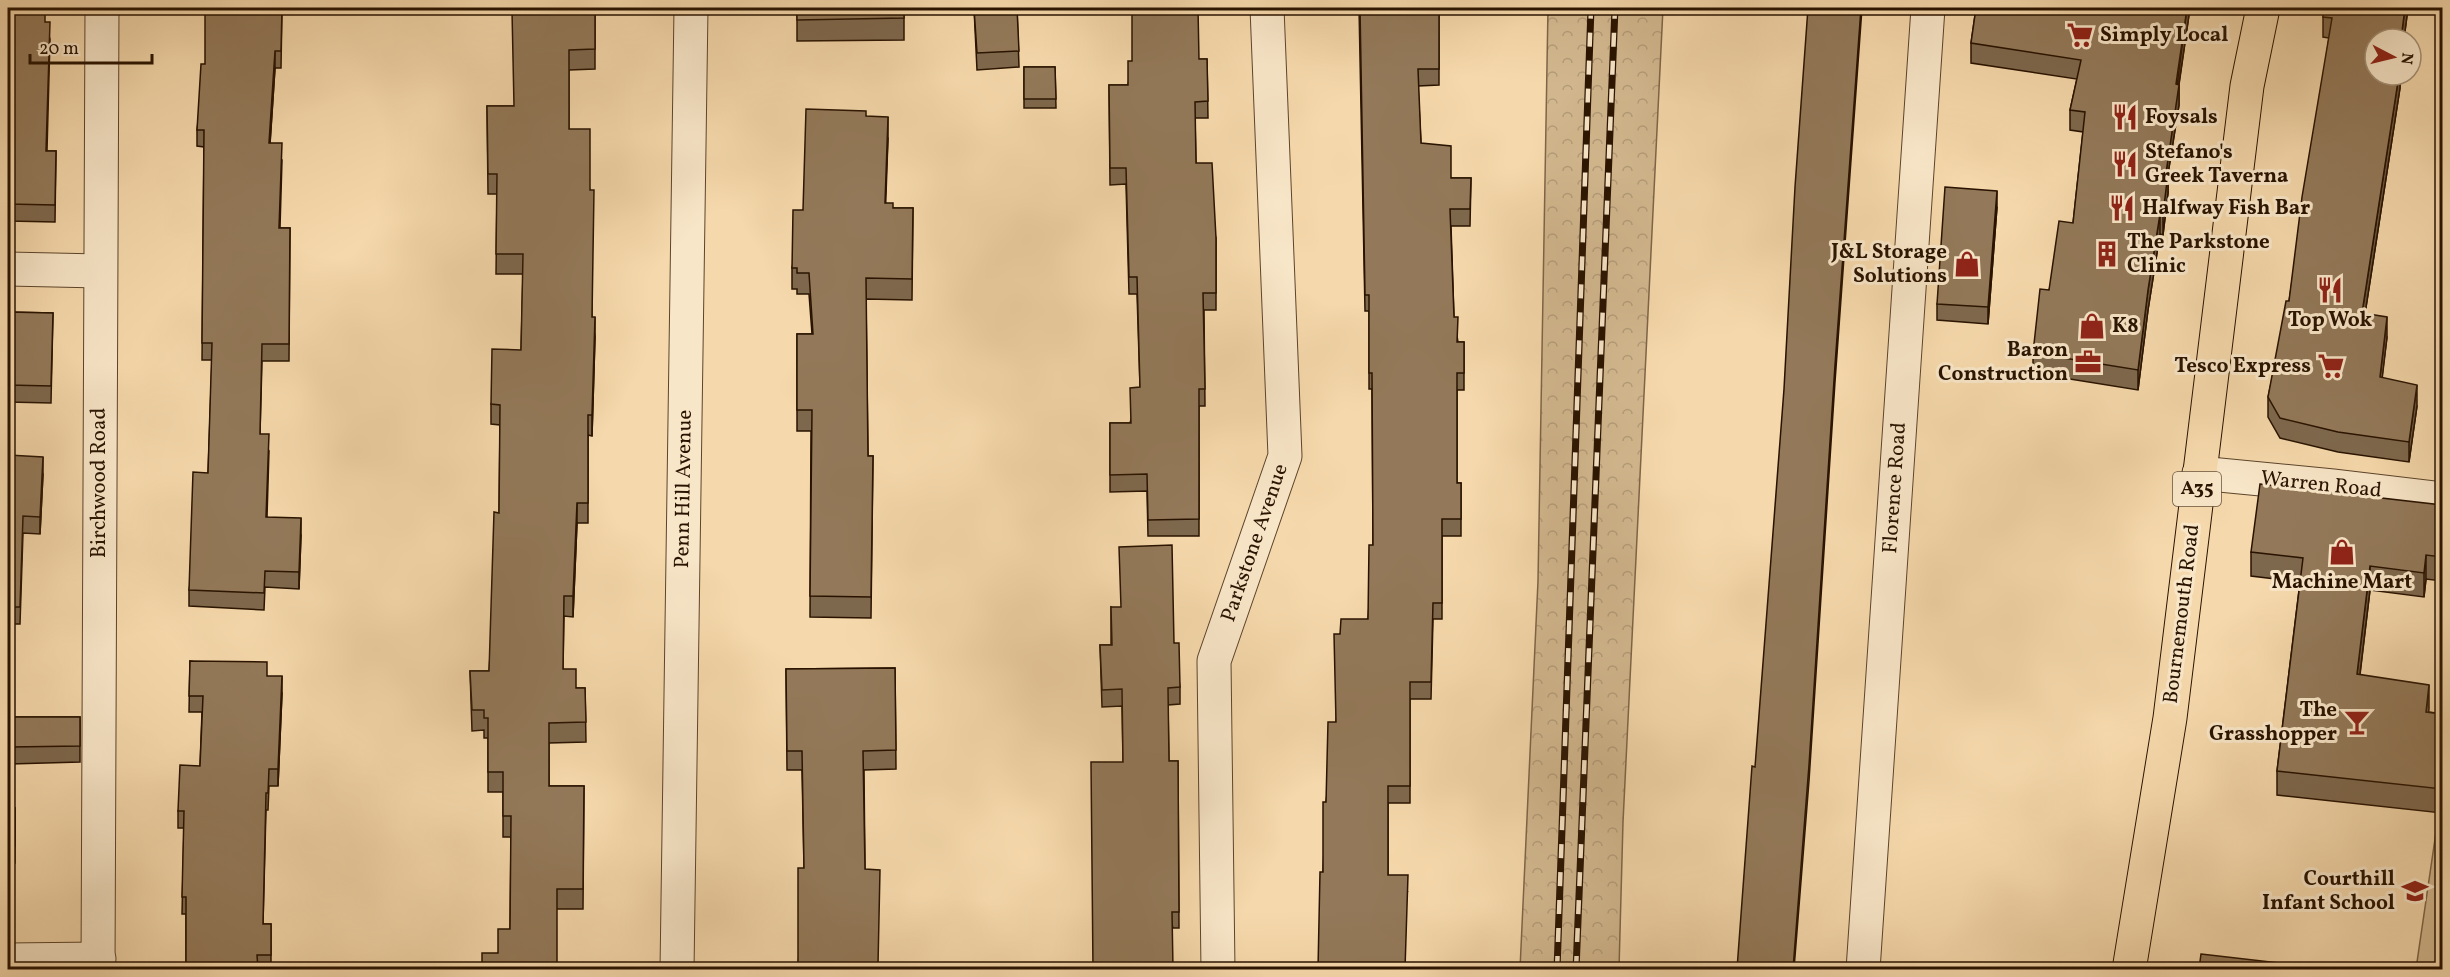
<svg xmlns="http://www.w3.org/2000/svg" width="2450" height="977" font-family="Vollkorn,serif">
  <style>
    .forest { fill: url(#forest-crowns); stroke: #7e6547; stroke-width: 1.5 }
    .pitch { fill: #d2b78e; stroke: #7e6547; stroke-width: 1.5 }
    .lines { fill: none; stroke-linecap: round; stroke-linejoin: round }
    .minor-casing { stroke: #5c442b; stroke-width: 35 }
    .highway-casing { stroke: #291300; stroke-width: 35 }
    .minor { stroke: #f8e6c8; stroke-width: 33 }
    .highway { stroke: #f5d8ab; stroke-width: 33 }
    .rail-casing { stroke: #291300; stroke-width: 7 }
    .rail { stroke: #f8e6c8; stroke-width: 4.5; stroke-dasharray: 14; stroke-linecap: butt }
    .wall { fill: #7e684d; stroke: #291300; stroke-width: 1.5 }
    .shaded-wall { fill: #67553e; stroke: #291300; stroke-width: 1.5 }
    .building { fill: #937959; stroke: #291300; stroke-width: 1.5 }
    .labels { text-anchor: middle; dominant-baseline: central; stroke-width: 6; stroke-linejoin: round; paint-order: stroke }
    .shield { fill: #f8e6c8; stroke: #67523c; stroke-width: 1.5 }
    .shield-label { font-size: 20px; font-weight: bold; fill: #291300 }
    .poi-label { font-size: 21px; font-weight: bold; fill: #291300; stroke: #f8e6c8; text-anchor: start }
    .street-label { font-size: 21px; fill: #291300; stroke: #f8e6c8 }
  </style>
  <defs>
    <pattern id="forest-crowns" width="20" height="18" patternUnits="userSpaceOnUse" patternTransform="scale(1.5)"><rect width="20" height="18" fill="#d2b78e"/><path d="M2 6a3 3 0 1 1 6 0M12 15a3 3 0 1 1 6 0" fill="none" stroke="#b49c79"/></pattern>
  </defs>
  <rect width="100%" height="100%" fill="#f5d8ab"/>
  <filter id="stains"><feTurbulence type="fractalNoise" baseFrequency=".00333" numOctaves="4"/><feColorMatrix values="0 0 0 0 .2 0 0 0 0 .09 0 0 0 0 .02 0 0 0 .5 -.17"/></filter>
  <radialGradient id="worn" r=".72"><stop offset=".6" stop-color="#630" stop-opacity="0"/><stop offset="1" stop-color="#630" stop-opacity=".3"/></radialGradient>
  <!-- forest -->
  <polygon class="forest" points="1548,8 1663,8 1623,822 1619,969 1520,969 1538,581"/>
  <!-- pitch -->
  <polygon class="pitch" points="2436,832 2442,833 2442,969 2416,969"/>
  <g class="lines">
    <!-- minor casing -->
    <g class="minor-casing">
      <g id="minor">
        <polyline points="8,269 100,271"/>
        <polyline points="2199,473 2333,486 2442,499"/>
        <polyline points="8,960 99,959"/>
        <polyline points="98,970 102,8"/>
        <polyline points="677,970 691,8"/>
        <polyline points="1218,970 1214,661 1285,456 1267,8"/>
        <polyline points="1863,970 1928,8"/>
      </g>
    </g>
    <!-- highway casing -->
    <g class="highway-casing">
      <polyline id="highway" points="2129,970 2170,718 2247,86 2263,8"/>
    </g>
    <!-- minor -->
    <use href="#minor" class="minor"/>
    <!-- highway -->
    <use href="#highway" class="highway"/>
    <!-- rail casing -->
    <g class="rail-casing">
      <g id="rail">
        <polyline points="1557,970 1591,8"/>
        <polyline points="1576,970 1615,8"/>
      </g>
    </g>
    <!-- rail -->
    <use href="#rail" class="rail"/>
  </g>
  <!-- wall -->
  <g class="wall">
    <polygon points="8,8 45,22 50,39 47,151 56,151 55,222 8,221"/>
    <polygon points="282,8 281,68 275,68 270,143 282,160 280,228 290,228 289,361 262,361 260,434 269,451 267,517 301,535 299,589 265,587 264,610 189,606 189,590 208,473 212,360 202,360 204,147 197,146 197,130 205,64"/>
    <polygon points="797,8 904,8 904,40 797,41"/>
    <polygon points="974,8 1017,8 1019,67 977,70"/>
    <polygon points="1359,8 1439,8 1439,85 1418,86 1421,143 1451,178 1471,178 1470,226 1451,226 1454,317 1458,342 1464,342 1464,390 1457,390 1457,483 1461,483 1461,536 1442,536 1442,619 1433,619 1431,699 1410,699 1410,803 1388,803 1388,875 1408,892 1323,872 1326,802 1336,722 1340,634 1368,619 1373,545 1372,389 1369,389 1369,311 1365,311"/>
    <polygon points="1976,8 2190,8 2179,85 2179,105 2168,174 2168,193 2163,235 2160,234 2148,310 2138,390 2033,373 2033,353 2049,290 2073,223 2083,132 2070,130 2070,110 2077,79 1971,63 1971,43"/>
    <polygon points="2324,8 2408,8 2404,39 2375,39 2399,75 2400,75 2400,88 2365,314 2387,337 2382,377 2417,406 2409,462 2338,452 2280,438 2268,417 2268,397 2289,301 2329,38 2323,37 2323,17"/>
    <polygon points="595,9 595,69 569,70 569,129 590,190 592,317 595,337 592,436 588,435 588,523 577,523 573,617 564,616 563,669 576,688 585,688 586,742 549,743 549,786 584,786 583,909 557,909 498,953 510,929 511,837 503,837 503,792 488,792 488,738 484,738 484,730 472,731 470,671 489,671 499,513 500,425 491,424 491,404 521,350 523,274 496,274 497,194 488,194 487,106 514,106"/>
    <polygon points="1207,59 1208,118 1195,118 1196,163 1216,238 1216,310 1204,310 1205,406 1199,406 1199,536 1148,536 1147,491 1110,492 1110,423 1130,423 1140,387 1137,294 1129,294 1126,184 1110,185 1109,85 1128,85 1132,61"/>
    <polygon points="1024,67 1055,67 1056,108 1024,108"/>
    <polygon points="866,116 888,138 885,203 893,208 913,208 912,300 866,299 868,456 873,456 871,618 810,617 811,431 797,431 797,334 812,334 809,294 797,294 797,289 792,289 792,268 803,210"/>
    <polygon points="1997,207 1988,324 1937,320 1937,304"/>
    <polygon points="8,312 53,313 51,403 8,402"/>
    <polygon points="8,455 43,474 40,534 23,533 20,624 14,624 12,717 80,717 80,762 10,764 9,808 15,808 15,863 8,863"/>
    <polygon points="2442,505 2442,581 2426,579 2424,597 2370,590 2360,675 2429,712 2442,714 2442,813 2277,795 2277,771 2300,582 2251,576 2251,552"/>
    <polygon points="1111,607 1174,643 1180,687 1180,704 1168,705 1169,761 1178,761 1179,928 1173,928 1123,762 1122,706 1102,707 1100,645 1111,645"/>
    <polygon points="190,661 267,676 282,693 278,786 269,786 268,810 266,810 263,924 271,924 271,969 186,969 186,914 182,914 184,828 178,828 178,811 200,766 202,712 189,712"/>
    <polygon points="895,668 896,769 864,770 865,869 878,965 798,969 804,868 802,770 787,770 786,669"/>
  </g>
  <!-- shaded-wall -->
  <g class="shaded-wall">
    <polygon points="1861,8 1862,8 1835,382 1809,781 1794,969 1793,969 1835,365"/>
    <polygon points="2187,8 2190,8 2178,90 2179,85 2179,105 2168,174 2168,193 2163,235 2163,214 2166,173"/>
    <polygon points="2405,8 2408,8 2404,39 2401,39"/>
    <polygon points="275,51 275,68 269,160 269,143"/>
    <polygon points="2399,75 2400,75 2400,88 2362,333 2362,313"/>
    <polygon points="888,117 888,138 885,224 885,203"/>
    <polygon points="1997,191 1997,207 1988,324 1988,307"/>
    <polygon points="2160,214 2160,234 2148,310 2138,390 2138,370 2148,290"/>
    <polygon points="595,317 595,337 592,436 592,415"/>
    <polygon points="2387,317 2387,337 2380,397 2380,377"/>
    <polygon points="2417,385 2417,406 2409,462 2409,442"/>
    <polygon points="43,457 43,474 40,534 40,517"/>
    <polygon points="577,503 577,523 573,617 573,596"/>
    <polygon points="301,518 301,535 299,589 299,572"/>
    <polygon points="2426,555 2426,579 2424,597 2424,573"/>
    <polygon points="2370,566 2370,590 2357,698 2357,674"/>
    <polygon points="282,676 282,693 278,786 278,769"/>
    <polygon points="2429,685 2429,709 2426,736 2426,712"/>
  </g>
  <!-- building -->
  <g class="building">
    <polygon points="8,8 45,8 45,22 50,22 46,151 56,151 55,205 8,204"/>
    <polygon points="205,8 282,8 281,51 275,51 269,143 282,143 279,228 290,228 289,344 262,344 260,434 269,434 266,517 301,518 299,572 265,571 264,593 189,590 193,472 208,473 212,343 202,343 204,130 197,130 201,64 205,64"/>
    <polygon points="797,8 904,8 904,18 797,20"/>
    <polygon points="974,8 1017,8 1019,51 977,53"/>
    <polygon points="1132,8 1198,8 1199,59 1207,59 1208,101 1195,102 1196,163 1212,163 1216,238 1216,293 1203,293 1205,389 1199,389 1199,519 1148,520 1147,474 1110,475 1110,423 1131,423 1130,388 1140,387 1137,277 1129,277 1126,168 1110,168 1109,85 1128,85 1128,61 1132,61"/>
    <polygon points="1360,8 1439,8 1439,69 1418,69 1421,143 1451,146 1451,178 1471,178 1470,209 1450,209 1454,317 1458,317 1457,342 1464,342 1464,373 1457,373 1457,483 1461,483 1461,519 1442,519 1442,603 1433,603 1431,682 1410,682 1410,786 1388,786 1388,875 1408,875 1405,969 1318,969 1320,872 1323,872 1323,802 1326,802 1328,722 1336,722 1334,634 1340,634 1341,619 1368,619 1369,545 1373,545 1372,373 1369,373 1369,295 1365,295"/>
    <polygon points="1808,8 1861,8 1835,365 1809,765 1793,969 1737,969 1752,766 1755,767 1784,389 1795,187"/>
    <polygon points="1976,8 2187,8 2176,84 2179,85 2166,173 2168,173 2163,214 2160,214 2148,290 2138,370 2033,353 2040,289 2049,290 2059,221 2073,223 2085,112 2070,110 2081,60 1971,43"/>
    <polygon points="2324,8 2405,8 2401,39 2375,39 2375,75 2399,75 2362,313 2387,317 2380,377 2417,385 2409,442 2338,432 2280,418 2268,397 2286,301 2289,301 2302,197 2332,18 2323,17"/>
    <polygon points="595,9 595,49 569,50 569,129 590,129 590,190 594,190 592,317 595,317 592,415 588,415 588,503 577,503 573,596 564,596 563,669 576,669 576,688 585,688 586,722 549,723 549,786 584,786 583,889 557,889 557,969 482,969 482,953 498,953 498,929 510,929 511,816 503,816 503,772 488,772 488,718 484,718 484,710 472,710 470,671 489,671 494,512 499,513 500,405 491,404 492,349 521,350 523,254 496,254 497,174 488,174 487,106 514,106 512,11"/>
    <polygon points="1024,67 1055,67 1056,99 1024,99"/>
    <polygon points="806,109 866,111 866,116 888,117 885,203 893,203 893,208 913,208 912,279 866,278 868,456 873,456 871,597 810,596 812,410 797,410 797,334 813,334 809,273 797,273 797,268 792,268 793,210 803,210"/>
    <polygon points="1945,187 1997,191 1988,307 1937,304"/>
    <polygon points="8,312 53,313 51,386 8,385"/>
    <polygon points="8,455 43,457 40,517 23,516 20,607 14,607 11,717 80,717 80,746 10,747 9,808 15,808 15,846 8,846"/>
    <polygon points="2260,484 2442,505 2442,557 2426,555 2424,573 2370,566 2357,674 2429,685 2426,712 2442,714 2442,789 2277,771 2303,558 2251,552"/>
    <polygon points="1172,545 1174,643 1179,643 1180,687 1168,688 1169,761 1178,761 1179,912 1172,912 1173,969 1093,969 1091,762 1123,762 1122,689 1102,690 1100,645 1112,645 1111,607 1121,607 1119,547"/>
    <polygon points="190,661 267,662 267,676 282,676 278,769 269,769 268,793 266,793 263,924 271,924 271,955 257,955 258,969 186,969 186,897 182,897 184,811 178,811 180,765 200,766 203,696 189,696"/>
    <polygon points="895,668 896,750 863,751 865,869 880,870 878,965 884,965 884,969 798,969 798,868 804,868 802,751 787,751 786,669"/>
    <polygon points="2201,954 2331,969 2199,969"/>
  </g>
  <!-- icons -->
  <defs>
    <g id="supermarket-bare" transform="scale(2.07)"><path d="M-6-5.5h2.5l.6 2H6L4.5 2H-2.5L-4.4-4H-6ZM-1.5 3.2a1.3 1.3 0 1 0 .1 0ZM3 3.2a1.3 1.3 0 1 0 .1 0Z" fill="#8f2418" stroke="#f8e6c8" stroke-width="2.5" paint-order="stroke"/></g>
    <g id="restaurant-bare" transform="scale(2.07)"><path d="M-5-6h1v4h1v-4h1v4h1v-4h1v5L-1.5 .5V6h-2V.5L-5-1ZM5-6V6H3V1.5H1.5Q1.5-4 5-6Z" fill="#8f2418" stroke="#f8e6c8" stroke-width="2.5" paint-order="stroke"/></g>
    <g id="building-bare" transform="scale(2.07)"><path d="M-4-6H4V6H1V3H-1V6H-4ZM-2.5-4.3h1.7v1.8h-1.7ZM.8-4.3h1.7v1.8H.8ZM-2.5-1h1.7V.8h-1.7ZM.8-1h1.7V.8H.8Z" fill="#8f2418" stroke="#f8e6c8" stroke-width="2.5" paint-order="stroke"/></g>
    <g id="shop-bare" transform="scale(2.07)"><path d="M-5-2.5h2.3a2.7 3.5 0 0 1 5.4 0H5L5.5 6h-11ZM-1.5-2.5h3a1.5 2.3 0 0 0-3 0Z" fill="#8f2418" stroke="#f8e6c8" stroke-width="2.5" paint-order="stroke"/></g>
    <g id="office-bare" transform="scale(2.07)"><path d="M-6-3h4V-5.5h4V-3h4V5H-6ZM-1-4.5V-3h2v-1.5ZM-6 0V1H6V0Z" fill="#8f2418" stroke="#f8e6c8" stroke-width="2.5" paint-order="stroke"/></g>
    <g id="bar-bare" transform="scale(2.07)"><path d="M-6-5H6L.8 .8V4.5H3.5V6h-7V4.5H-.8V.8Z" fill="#8f2418" stroke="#f8e6c8" stroke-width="2.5" paint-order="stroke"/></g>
    <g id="school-bare" transform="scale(2.07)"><path d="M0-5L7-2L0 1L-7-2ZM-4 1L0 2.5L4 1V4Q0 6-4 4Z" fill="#8f2418" stroke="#f8e6c8" stroke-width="2.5" paint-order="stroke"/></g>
  </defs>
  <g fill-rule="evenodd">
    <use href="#supermarket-bare" x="2080" y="35"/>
    <use href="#restaurant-bare" x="2125" y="117"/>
    <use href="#restaurant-bare" x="2125" y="164"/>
    <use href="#restaurant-bare" x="2122" y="208"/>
    <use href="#building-bare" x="2107" y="254"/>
    <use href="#shop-bare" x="1967" y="264"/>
    <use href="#restaurant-bare" x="2330" y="290"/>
    <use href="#shop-bare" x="2092" y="326"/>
    <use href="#office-bare" x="2088" y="362"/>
    <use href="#supermarket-bare" x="2331" y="366"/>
    <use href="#shop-bare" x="2342" y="552"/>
    <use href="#bar-bare" x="2357" y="722"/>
    <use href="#school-bare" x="2415" y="891"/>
  </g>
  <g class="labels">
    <!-- shield labels -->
    <rect class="shield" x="2173" y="472" width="48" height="34" rx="4.5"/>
    <g class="shield-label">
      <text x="2197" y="489">A35</text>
    </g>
    <!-- poi labels -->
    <g class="poi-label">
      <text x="2100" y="35">Simply Local</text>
      <text x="2145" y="117">Foysals</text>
      <text x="2145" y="152">Stefano's<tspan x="2145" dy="24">Greek Taverna</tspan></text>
      <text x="2142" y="208">Halfway Fish Bar</text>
      <text x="2127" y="242">The Parkstone<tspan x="2127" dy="24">Clinic</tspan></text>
      <text x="1947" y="252" text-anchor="end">J&amp;L Storage<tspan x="1947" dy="24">Solutions</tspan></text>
      <text x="2330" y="320" text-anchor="middle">Top Wok</text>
      <text x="2112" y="326">K8</text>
      <text x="2068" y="350" text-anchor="end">Baron<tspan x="2068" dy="24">Construction</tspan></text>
      <text x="2311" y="366" text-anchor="end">Tesco Express</text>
      <text x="2342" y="582" text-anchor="middle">Machine Mart</text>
      <text x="2337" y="710" text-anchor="end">The<tspan x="2337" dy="24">Grasshopper</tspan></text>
      <text x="2395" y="879" text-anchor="end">Courthill<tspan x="2395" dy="24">Infant School</tspan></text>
    </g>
    <!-- street labels -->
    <g class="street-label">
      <text transform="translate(99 483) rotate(-90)">Birchwood Road</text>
      <text transform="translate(2321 485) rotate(6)">Warren Road</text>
      <text transform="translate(1895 488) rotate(-86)">Florence Road</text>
      <text transform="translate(684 489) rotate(-89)">Penn Hill Avenue</text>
      <text transform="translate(1255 543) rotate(-71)">Parkstone Avenue</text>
      <text transform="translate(2182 614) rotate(-83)">Bournemouth Road</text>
    </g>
  </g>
  <!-- margin -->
  <rect width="2450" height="977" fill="none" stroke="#f5d8ab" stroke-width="30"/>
  <rect x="9" y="9" width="2432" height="959" fill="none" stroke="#291300" stroke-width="3"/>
  <rect x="15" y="15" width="2420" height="947" fill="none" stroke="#291300" stroke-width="1.5"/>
  <!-- north arrow -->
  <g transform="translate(2393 57) rotate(97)"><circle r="28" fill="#f8e6c8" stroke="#a59278" stroke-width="1.5"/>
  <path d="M0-4.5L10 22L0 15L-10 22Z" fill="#8f2418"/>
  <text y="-9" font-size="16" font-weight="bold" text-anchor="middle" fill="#291300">N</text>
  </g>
  <!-- scale -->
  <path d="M30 54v9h122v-9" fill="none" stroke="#291300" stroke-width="3"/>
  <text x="39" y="54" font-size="18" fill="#291300" stroke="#f8e6c8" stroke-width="4.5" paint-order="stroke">20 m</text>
  <rect width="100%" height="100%" filter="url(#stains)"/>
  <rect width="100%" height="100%" fill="url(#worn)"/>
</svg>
